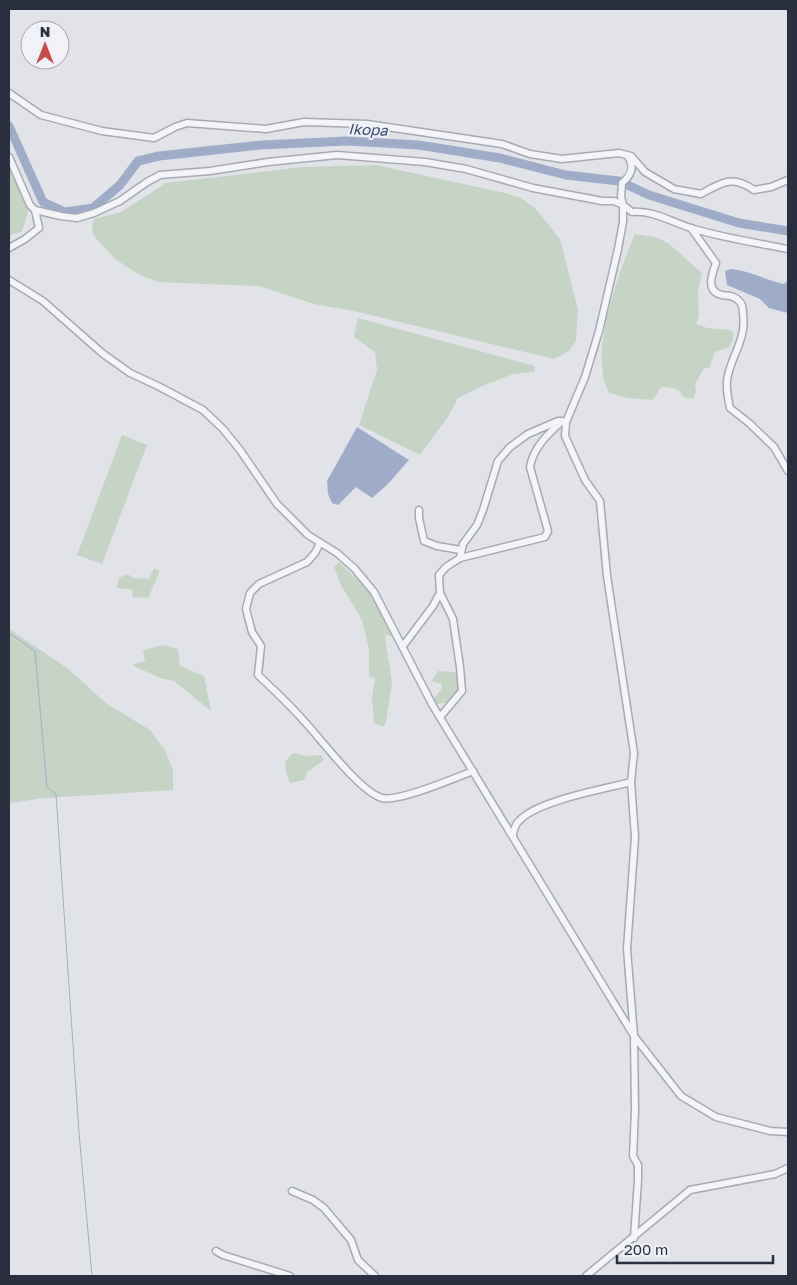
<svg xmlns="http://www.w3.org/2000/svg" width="797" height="1285" font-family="'Golos Text',sans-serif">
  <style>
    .green { fill: #c4d3c3 }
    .water { fill: #9eacc8 }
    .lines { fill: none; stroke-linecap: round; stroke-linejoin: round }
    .stream { stroke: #9eacc8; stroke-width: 1 }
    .river { stroke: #9eacc8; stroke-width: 9 }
    .minor-casing { stroke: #a6a9b3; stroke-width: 9 }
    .minor { stroke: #f4f5f8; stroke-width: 6 }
    .labels { text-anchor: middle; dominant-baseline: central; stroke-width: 4; stroke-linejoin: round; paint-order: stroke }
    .water-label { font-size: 15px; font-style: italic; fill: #364872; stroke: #f1f2f7 }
  </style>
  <rect width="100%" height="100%" fill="#e1e3e9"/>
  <!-- green -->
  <g class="green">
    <polygon points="9,165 29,210 22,231 9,236"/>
    <polygon points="376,165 505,193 521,198 535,208 560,239 578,310 576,341 569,351 554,359 354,311 314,304 259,286 158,282 138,274 115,259 93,235 92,225 94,219 121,212 166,183 302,167"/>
    <path d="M635 234 655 237 668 243 702 273 698 292 699 316 696 324 707 328 731 330 733 332V340L729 347 715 352 709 368H704L695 384 696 392 693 399 683 397C680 387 670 388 661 387L653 400 627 398 610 393C586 361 620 268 635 234Z"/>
    <polygon points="358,318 535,366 534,372 513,374 480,387 458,398 448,417 420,455 359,425 377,370 375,352 354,337"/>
    <polygon points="122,435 147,445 102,564 77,555"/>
    <polygon points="339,562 370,592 393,631 391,636 386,634 385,637 392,683 386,722 383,727 374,723 372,698 375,678 369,676 369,649 362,620 341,585 334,567"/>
    <polygon points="154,569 159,570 159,573 148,598 132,597 133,590 117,588 119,578 127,574 134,578 149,579"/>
    <polygon points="9,629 67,668 107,704 150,730 165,750 173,770 173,790 45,798 9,803"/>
    <polygon points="163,645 178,649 180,666 204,676 211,711 174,681 160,678 132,665 145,661 143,650"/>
    <path d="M438 671 455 672C463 684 458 692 450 702L437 704 433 699 441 690 442 684 432 681Z"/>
    <polygon points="293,753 307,756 321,755 324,760 307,772 304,780 290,783 286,773 285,762"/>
  </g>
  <!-- water -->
  <g class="water">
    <path d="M731 269C750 271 766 280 784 284L788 280V313L769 308 760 299 727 285 725 271Z"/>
    <polygon points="357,427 409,460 387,485 372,498 356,487 338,505 332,503 328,494 327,481"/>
  </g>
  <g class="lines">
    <!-- stream -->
    <polyline class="stream" points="9,633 35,651 47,787 56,794 79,1133 92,1276"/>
    <!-- river -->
    <polyline class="river" points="9,126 43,202 65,212 93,208 120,185 138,161 159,156 261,145 347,141 419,145 500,158 566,175 619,181 649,195 739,223 788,231"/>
    <!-- minor casing -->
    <g class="minor-casing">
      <g id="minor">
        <path d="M9 93 41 115 102 131 154 138 175 127 187 123 266 129 304 122 367 124 502 144 530 154 562 159 619 153 631 156 645 172 674 189 701 194C722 182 733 175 754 190L771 187 788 180"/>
        <path d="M627 155C635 166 632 175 622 183L621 197 623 205V222L618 249 599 331 585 377 566 422 565 436 585 480 600 501 607 576 634 753 631 782 635 837 627 949 634 1036 681 1096 716 1117 770 1131 788 1132"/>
        <polyline points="9,157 30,205 35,210 39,228 25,239 9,248"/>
        <path d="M35 210 61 216 77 218 94 213 120 201 147 182 160 175 210 171 268 162 337 155 425 162 466 169 533 188 602 201H614L623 205 632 212C654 210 673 223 694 229 725 238 757 243 788 249"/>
        <path d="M691 228 716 263C712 274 705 291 722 295 728 296 734 295 739 301 743 304 743 310 743 315 747 340 729 359 727 381 726 390 728 399 730 408L749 423 774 447 788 471"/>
        <polyline points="9,280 43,301 102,353 130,373 158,386 203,410 223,429 240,450 277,504 308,535 337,553 354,568 374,592 433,706 634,1036 635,1111 633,1156 638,1165 638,1180 634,1238"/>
        <polyline points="419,510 419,518 424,541 437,546 461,550"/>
        <path d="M320 543 315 553 307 562 259 584 250 593 246 609 252 632 261 646 258 675C274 690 290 705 304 721 321 739 360 792 382 798 399 802 455 778 473 771"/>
        <path d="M460 558 545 537 548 531 530 467C533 448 548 434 562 421"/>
        <polyline points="440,593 453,619 460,667 462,691 440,717"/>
        <polyline points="403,646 433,606 440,593 439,575 446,567 460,558 463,544 477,525 483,510 498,461 510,447 528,434 558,421 566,422"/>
        <path d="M513 835C514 830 515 824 519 821 536 801 604 789 631 782"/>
        <polyline points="292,1191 313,1200 324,1208 351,1240 358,1260 375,1276"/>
        <polyline points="216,1251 223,1255 290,1276"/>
        <polyline points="586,1276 690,1190 775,1174 788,1168"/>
      </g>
    </g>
    <!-- minor -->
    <use href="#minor" class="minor"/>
  </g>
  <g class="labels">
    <!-- water labels -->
    <g class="water-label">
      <text transform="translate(368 129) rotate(2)">Ikopa</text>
    </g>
  </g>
  <!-- border -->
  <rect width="797" height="1285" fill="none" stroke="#2a2f40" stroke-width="20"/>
  <!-- north arrow -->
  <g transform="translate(45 45)"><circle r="24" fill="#f1f2f7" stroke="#a1a4ae"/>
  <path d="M0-4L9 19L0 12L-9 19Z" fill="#c94c4c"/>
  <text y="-8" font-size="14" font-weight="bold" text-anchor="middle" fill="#2a2f40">N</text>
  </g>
  <!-- scale -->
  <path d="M617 1255v8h156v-8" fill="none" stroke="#2a2f40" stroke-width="2.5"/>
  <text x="624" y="1255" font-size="15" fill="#2a2f40" stroke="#f1f2f7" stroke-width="4" paint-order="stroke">200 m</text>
</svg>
